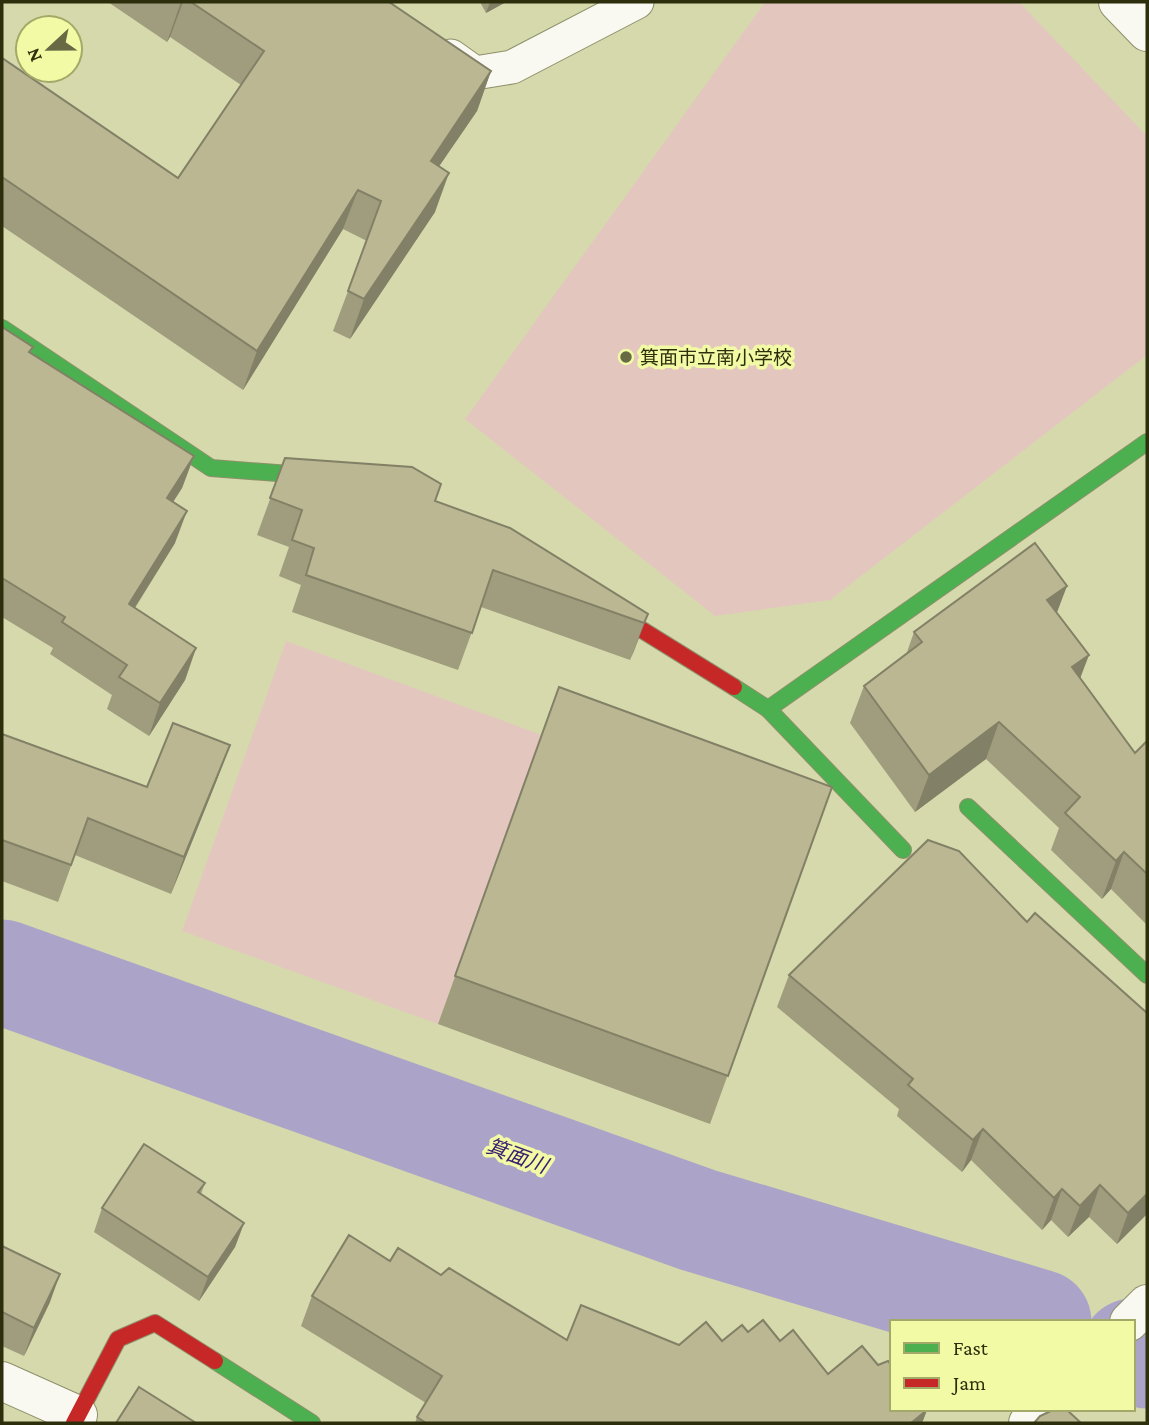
<svg xmlns="http://www.w3.org/2000/svg" width="1149" height="1425" font-family="'Crimson Pro','Noto Sans JP',serif">
  <style>
    .green { fill: #e3c7bf }
    .lines { fill: none; stroke-linecap: round; stroke-linejoin: round }
    .river { stroke: #aca4c8; stroke-width: 105 }
    .lane-casing { stroke: #8e906b; stroke-width: 35 }
    .street-casing { stroke: #8e906b; stroke-width: 40 }
    .fast-casing { stroke: #8e906b; stroke-width: 18 }
    .jam-casing { stroke: #8e906b; stroke-width: 18 }
    .lane { stroke: #f9f9f2; stroke-width: 33 }
    .street { stroke: #f9f9f2; stroke-width: 38 }
    .fast { stroke: #4caf50; stroke-width: 16 }
    .jam { stroke: #c62828; stroke-width: 16 }
    .wall { fill: #a09d7e }
    .shaded-wall { fill: #828066 }
    .building { fill: #bab792; stroke: #828066; stroke-width: 2 }
    .poi-dot { fill: #686a44; stroke: #f2faa5; stroke-width: 2.5 }
    .labels { text-anchor: middle; dominant-baseline: central; stroke-width: 7; stroke-linejoin: round; paint-order: stroke }
    .poi-label { font-size: 19px; fill: #2d2f0c; stroke: #f2faa5; text-anchor: start }
    .water-label { font-size: 21px; font-style: italic; fill: #381c70; stroke: #f2faa5 }
  </style>
  <rect width="100%" height="100%" fill="#d5d9ab"/>
  <!-- green -->
  <g class="green">
    <polygon points="765,2 1019,2 1147,136 1147,355 830,600 715,616 465,419"/>
    <polygon points="286,641 542,735 438,1024 182,931"/>
  </g>
  <g class="lines">
    <!-- river -->
    <g class="river">
      <polyline points="2,972 698,1220 1039,1322"/>
      <polyline points="1133,1351 1147,1356"/>
    </g>
    <!-- lane casing -->
    <g class="lane-casing">
      <polyline id="lane" points="451,56 475,73 512,67 637,2"/>
    </g>
    <!-- street casing -->
    <g class="street-casing">
      <g id="street">
        <polyline points="1118,2 1147,32"/>
        <polyline points="1129,1322 1147,1304"/>
        <polyline points="2,1381 78,1415"/>
        <polyline points="1028,1423 1042,1409"/>
      </g>
    </g>
    <!-- fast casing -->
    <g class="fast-casing">
      <g id="fast">
        <polyline points="2,328 211,468 330,477"/>
        <polyline points="734,687 768,709 903,850"/>
        <polyline points="768,709 1147,442"/>
        <polyline points="968,807 1147,975"/>
        <polyline points="215,1361 312,1423"/>
      </g>
    </g>
    <!-- jam casing -->
    <g class="jam-casing">
      <g id="jam">
        <polyline points="597,602 734,687"/>
        <polyline points="74,1423 118,1339 155,1323 215,1361"/>
      </g>
    </g>
    <!-- lane -->
    <use href="#lane" class="lane"/>
    <!-- street -->
    <use href="#street" class="street"/>
    <!-- fast -->
    <use href="#fast" class="fast"/>
    <!-- jam -->
    <use href="#jam" class="jam"/>
  </g>
  <!-- wall -->
  <g class="wall">
    <polygon points="108,2 389,2 491,71 477,111 439,166 435,212 350,339 333,331 367,241 343,229 243,390 2,226 2,58 178,178 241,85 170,37 167,42"/>
    <polygon points="480,2 506,2 486,13"/>
    <polygon points="2,327 33,347 30,353 194,456 182,488 173,502 175,543 135,608 196,648 185,680 149,736 107,709 112,695 50,654 53,648 2,617"/>
    <polygon points="285,458 435,501 648,614 630,660 481,607 458,670 292,612 301,585 279,576 289,547 257,535"/>
    <polygon points="1057,613 1080,678 1135,753 1147,741 1147,925 1111,889 1102,899 1051,850 1059,828 986,759 915,812 850,723 864,686 906,655 914,632"/>
    <polygon points="559,687 832,787 710,1124 438,1024"/>
    <polygon points="2,734 147,787 230,745 216,782 171,894 75,855 58,902 2,881"/>
    <polygon points="1027,922 1147,1214 1117,1244 1089,1217 1068,1237 1051,1220 1042,1230 971,1160 962,1172 897,1116 899,1109 777,1007 789,975"/>
    <polygon points="205,1183 201,1194 244,1223 235,1247 199,1301 94,1232 102,1208"/>
    <polygon points="2,1246 50,1302 24,1356 2,1346"/>
    <polygon points="390,1261 441,1275 567,1340 679,1345 722,1341 748,1332 780,1341 828,1374 878,1365 927,1410 922,1423 415,1423 417,1417 426,1403 301,1326 312,1296"/>
  </g>
  <!-- shaded-wall -->
  <g class="shaded-wall">
    <polygon points="181,2 183,2 170,37 167,42"/>
    <polygon points="490,2 506,2 486,13"/>
    <polygon points="491,71 477,111 416,200 431,161"/>
    <polygon points="449,173 435,212 350,339 364,299"/>
    <polygon points="358,190 343,229 243,390 257,351"/>
    <polygon points="194,456 182,488 155,530 167,498"/>
    <polygon points="187,511 175,543 117,636 129,604"/>
    <polygon points="1067,586 1053,623 1047,600"/>
    <polygon points="648,614 634,651 630,660 644,623"/>
    <polygon points="196,648 185,680 149,736 160,703"/>
    <polygon points="1089,655 1075,692 1072,667"/>
    <polygon points="999,722 986,759 915,812 929,775"/>
    <polygon points="230,745 216,782 171,894 184,857"/>
    <polygon points="1124,852 1111,889 1102,899 1116,861"/>
    <polygon points="983,1129 971,1160 962,1172 973,1140"/>
    <polygon points="1100,1185 1089,1217 1068,1237 1080,1206"/>
    <polygon points="1062,1189 1051,1220 1042,1230 1054,1198"/>
    <polygon points="1147,1194 1147,1214 1117,1244 1128,1213"/>
    <polygon points="244,1223 235,1247 199,1301 208,1277"/>
    <polygon points="60,1274 50,1302 24,1356 34,1328"/>
    <polygon points="927,1410 922,1423 911,1423"/>
  </g>
  <!-- building -->
  <g class="building">
    <polygon points="191,2 389,2 491,71 431,161 449,173 364,299 348,291 381,201 358,190 257,351 2,177 2,58 178,178 264,51"/>
    <polygon points="2,327 33,347 29,352 194,456 167,498 187,511 129,604 196,648 160,703 119,677 127,665 62,622 65,617 2,578"/>
    <polygon points="285,458 412,467 441,484 435,501 510,528 648,614 644,623 493,570 472,633 306,575 314,548 292,540 302,510 270,498"/>
    <polygon points="1035,543 1067,586 1047,600 1089,655 1072,667 1135,753 1147,741 1147,874 1124,852 1116,861 1065,813 1080,797 999,722 929,775 864,686 922,642 914,632"/>
    <polygon points="559,687 832,787 728,1076 455,976"/>
    <polygon points="173,723 230,745 184,857 88,818 71,865 2,840 2,734 147,787"/>
    <polygon points="928,840 959,851 1027,922 1035,913 1147,1013 1147,1194 1128,1213 1100,1185 1080,1206 1062,1189 1054,1198 983,1129 973,1140 908,1085 913,1079 789,975"/>
    <polygon points="144,1144 205,1183 198,1192 244,1223 208,1277 102,1208"/>
    <polygon points="349,1235 390,1261 398,1248 441,1275 449,1268 567,1340 581,1305 679,1345 706,1322 722,1341 742,1325 748,1332 763,1320 780,1341 793,1330 828,1374 862,1346 878,1365 888,1361 892,1366 892,1409 927,1410 911,1423 426,1423 417,1417 442,1376 312,1296"/>
    <polygon points="2,1246 60,1274 34,1328 2,1312"/>
    <polygon points="139,1387 196,1423 116,1423"/>
    <polygon points="1055,1409 1066,1409 1081,1423 1034,1423 1040,1416"/>
  </g>
  <!-- markers -->
  <circle class="poi-dot" cx="626" cy="357" r="7"/>
  <g class="labels">
    <!-- poi labels -->
    <g class="poi-label">
      <text x="640" y="357">箕面市立南小学校</text>
    </g>
    <!-- water labels -->
    <g class="water-label">
      <text transform="translate(517 1156) rotate(20)">箕面川</text>
    </g>
  </g>
  <!-- border -->
  <rect width="1149" height="1425" fill="none" stroke="#2d2f0c" stroke-width="7"/>
  <!-- legend -->
  <rect x="890" y="1320" width="245" height="91" fill="#f2faa5" stroke="#a3a968" stroke-width="2"/>
  <rect x="904" y="1343" width="35" height="10" fill="#4caf50" stroke="#a3a968" stroke-width="2"/>
  <text x="953" y="1355" font-size="21" fill="#2d2f0c">Fast</text>
  <rect x="904" y="1378" width="35" height="10" fill="#c62828" stroke="#a3a968" stroke-width="2"/>
  <text x="953" y="1390" font-size="21" fill="#2d2f0c">Jam</text>
  <!-- north arrow -->
  <g transform="translate(49 49) rotate(248)"><circle r="33" fill="#f2faa5" stroke="#a3a968" stroke-width="2"/>
  <path d="M0-5L12 26L0 18L-12 26Z" fill="#686a44"/>
  <text y="-10" font-size="19" font-weight="bold" text-anchor="middle" fill="#2d2f0c">N</text>
  </g>
</svg>
